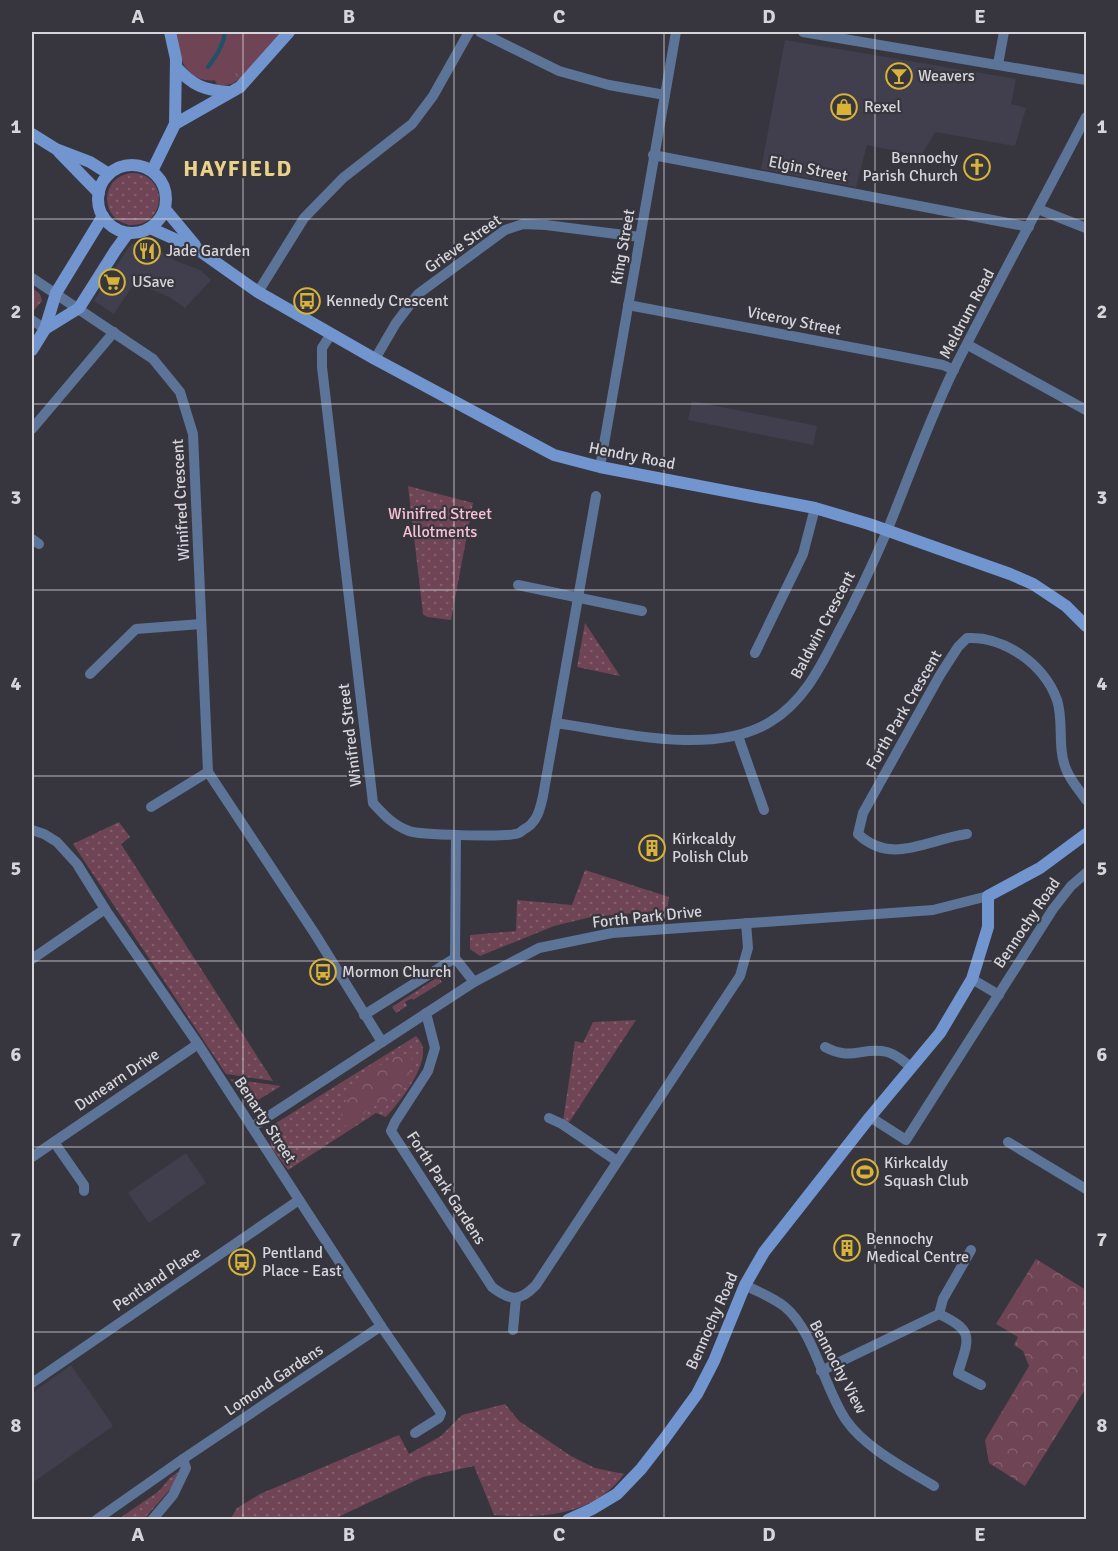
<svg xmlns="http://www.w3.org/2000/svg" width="1118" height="1551" font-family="Signika,sans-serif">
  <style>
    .built { fill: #413f4d }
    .grass { fill: url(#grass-dots) }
    .forest { fill: url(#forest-crowns) }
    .park { fill: #6f4454 }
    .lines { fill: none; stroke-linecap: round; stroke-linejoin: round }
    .stream { stroke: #1d5368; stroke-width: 4 }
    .street { stroke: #5c7498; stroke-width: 10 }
    .secondary { stroke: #7095cf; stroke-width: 12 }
    .grid { fill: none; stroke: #d5d5da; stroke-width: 1.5; stroke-opacity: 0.55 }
    .labels { text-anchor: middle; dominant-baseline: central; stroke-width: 4.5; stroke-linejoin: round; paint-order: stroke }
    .poi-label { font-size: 16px; fill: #d5d5da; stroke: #37363e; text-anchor: start }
    .street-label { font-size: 16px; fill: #d5d5da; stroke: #37363e }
    .park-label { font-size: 16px; fill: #f7c0d3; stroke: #37363e }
    .district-label { font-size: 22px; font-weight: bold; letter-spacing: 1.5px; fill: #ebd386; stroke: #37363e }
    .neatline { fill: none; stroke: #d5d5da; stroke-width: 2 }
    .grid-label { font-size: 20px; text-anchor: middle; font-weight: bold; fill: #d5d5da }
  </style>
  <defs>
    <pattern id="grass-dots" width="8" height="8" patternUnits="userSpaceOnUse" patternTransform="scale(1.5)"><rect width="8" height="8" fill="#6f4454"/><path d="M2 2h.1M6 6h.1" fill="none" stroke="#835e6c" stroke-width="1.8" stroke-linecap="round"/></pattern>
    <pattern id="forest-crowns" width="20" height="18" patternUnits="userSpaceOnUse" patternTransform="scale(1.5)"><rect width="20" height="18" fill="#6f4454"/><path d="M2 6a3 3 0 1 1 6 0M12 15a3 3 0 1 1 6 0" fill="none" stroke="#835e6c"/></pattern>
  </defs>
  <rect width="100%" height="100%" fill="#37363e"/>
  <!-- built -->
  <g class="built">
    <polygon points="785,40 1016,79 1011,104 1026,108 1015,146 935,132 921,156 867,145 856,187 761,169"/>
    <polygon points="144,242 176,261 200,270 211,280 185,308 169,297 135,282 114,314 94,301 131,244"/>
    <polygon points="692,401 817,426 813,445 688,420"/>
    <polygon points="186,1153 206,1183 149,1223 128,1193"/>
    <polygon points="71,1365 113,1426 32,1483 32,1393"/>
  </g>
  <!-- grass -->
  <g class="grass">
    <circle cx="133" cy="199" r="26"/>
    <polygon points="32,288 40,294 42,301 33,311 32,311"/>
    <polygon points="408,486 473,503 451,620 427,617 423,614"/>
    <polygon points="585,623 620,676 577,667"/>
    <polygon points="119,822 130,837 121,844 273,1081 226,1074 73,844"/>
    <polygon points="585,870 669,897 667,910 591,917 554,926 480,956 470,949 470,935 516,931 517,900 572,905"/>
    <polygon points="438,977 442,982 413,1000 412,998 405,1002 407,1006 396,1013 392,1007"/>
    <polygon points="636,1020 568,1124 563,1121 575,1041 583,1043 593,1022"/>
    <path d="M416 1036C419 1039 422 1044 423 1048 425 1071 400 1101 386 1117L376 1113 288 1170C276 1152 262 1144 276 1123Z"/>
    <polygon points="230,1079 281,1086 253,1103 247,1103"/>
    <path d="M505 1404 519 1421 571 1456 595 1468 624 1474C594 1516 540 1519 494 1515L474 1466 423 1477 334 1519 230 1520 237 1508 260 1494 399 1435 409 1454 441 1436 462 1415Z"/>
    <polygon points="178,1472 173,1486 144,1519 117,1520 159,1491 170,1478"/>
  </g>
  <!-- forest -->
  <g class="forest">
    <polygon points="279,38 245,75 232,84 218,86 214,79"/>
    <path d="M401 1053 411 1056C414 1068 403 1091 393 1098 385 1103 375 1105 368 1110 360 1116 354 1122 345 1126L341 1122C340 1090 376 1066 401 1053Z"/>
    <polygon points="1036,1259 1086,1290 1086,1388 1025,1486 989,1463 985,1440 1029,1366 1023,1351 1014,1345 1018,1337 996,1324"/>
  </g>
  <!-- park -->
  <path class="park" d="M175 32H282C265 56 213 103 186 68 179 60 178 42 175 32Z"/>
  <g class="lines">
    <!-- stream -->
    <path class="stream" d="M208 67C217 55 223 46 225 32"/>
    <!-- street -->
    <g class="street">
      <polyline points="480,32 559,71 609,85 665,95"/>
      <polyline points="803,32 1086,80"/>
      <polyline points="998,64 1004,32"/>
      <polyline points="653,155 1029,227"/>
      <polyline points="1038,209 1086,228"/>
      <polyline points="32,278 153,359 180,392 193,434 208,772 315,934 382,1042"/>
      <polyline points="258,292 304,218 343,178 412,124 433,96 469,32"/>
      <polyline points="628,305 903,357 943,365 954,370"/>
      <polyline points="32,320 45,329"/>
      <path d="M331 334 322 348V367L373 803C384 815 393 825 409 831 419 835 503 837 515 834 518 834 521 832 523 830 537 823 540 810 543 796L596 496"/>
      <polyline points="968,345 1086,410"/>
      <polyline points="375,359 396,323 418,294 505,230 523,224 546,225 640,237"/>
      <polyline points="32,429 114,332"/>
      <polyline points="600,467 676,32"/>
      <polyline points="32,539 39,544"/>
      <polyline points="518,585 642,611"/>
      <polyline points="755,653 803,554 815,508"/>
      <polyline points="90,674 136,629 201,624"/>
      <path d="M556 723C619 732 713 757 770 722 804 701 820 668 838 633 856 600 872 566 887 531 909 477 928 423 953 371 996 286 1042 202 1086 117"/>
      <polyline points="738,736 764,810"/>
      <polyline points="151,807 208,772"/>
      <polyline points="32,830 44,834 57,842 77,864 105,909 198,1044 381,1326 441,1413 439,1418 415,1433"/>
      <path d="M967 834C928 839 892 866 858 834L863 813 940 675 958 647 967 638C1004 636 1044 664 1057 700 1064 721 1057 747 1066 769 1070 780 1080 791 1086 800"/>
      <polyline points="455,958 474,982"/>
      <polyline points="32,959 105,909"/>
      <polyline points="972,979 999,995"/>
      <path d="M426 1013 435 1048 428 1071 395 1122 391 1131 492 1287C510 1301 520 1302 536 1285L740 976 748 948 746 923"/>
      <polyline points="364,1015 455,958 456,835"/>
      <path d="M825 1047C853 1062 862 1046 887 1052 896 1054 903 1061 911 1067"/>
      <polyline points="870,1117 906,1140 1053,909 1071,886 1086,873"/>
      <polyline points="549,1118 562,1124 617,1161"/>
      <polyline points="252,1127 474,982 539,948 612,933 933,910 988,896"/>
      <polyline points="54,1142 84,1185 84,1191"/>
      <polyline points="1008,1142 1086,1189"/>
      <polyline points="32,1157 198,1044"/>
      <path d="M745 1285C758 1292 774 1298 785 1307 814 1331 824 1388 846 1420 864 1447 906 1469 934 1486"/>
      <path d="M939 1314C975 1331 969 1338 958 1373L981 1385"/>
      <polyline points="513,1330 516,1298"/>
      <polyline points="821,1371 939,1314 943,1299 971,1250"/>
      <polyline points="32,1383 299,1200"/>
      <polyline points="96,1520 183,1459 381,1326"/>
      <polyline points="152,1520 173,1495 186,1468 183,1459"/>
    </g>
    <!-- secondary -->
    <g class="secondary">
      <polyline points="170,32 176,59 175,124"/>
      <path d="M176 67C193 86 204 90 229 92"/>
      <polyline points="32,134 56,149 90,162 109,174"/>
      <polyline points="59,152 99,193"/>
      <circle cx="132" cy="199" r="34"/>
      <polyline points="152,171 175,124 240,87 289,32"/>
      <polyline points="165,209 195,245"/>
      <polyline points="150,228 197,249 258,292 375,359 554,455 600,467 815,508 869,524 1010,574 1033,584 1066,606 1086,626"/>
      <polyline points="45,329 79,308 115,251 128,233"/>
      <polyline points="32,350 45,329 56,293 103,216"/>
      <polyline points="568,1520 592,1509 617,1494 641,1469 665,1438 697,1394 714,1361 745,1285 764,1252 870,1117 940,1033 972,979 988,927 988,896 1040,868 1086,834"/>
    </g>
  </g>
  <!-- grid -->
  <path class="grid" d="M243 32V1520M454 32V1520M664 32V1520M875 32V1520M32 219H1086M32 404H1086M32 590H1086M32 776H1086M32 961H1086M32 1147H1086M32 1332H1086"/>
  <!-- icons -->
  <defs>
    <g id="bar-ring" transform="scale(1.35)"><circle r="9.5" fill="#37363e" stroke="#d7b434" stroke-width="1.5"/><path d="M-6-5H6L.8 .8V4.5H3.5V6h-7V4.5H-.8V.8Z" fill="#d7b434"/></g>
    <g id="shop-ring" transform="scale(1.35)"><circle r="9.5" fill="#37363e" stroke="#d7b434" stroke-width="1.5"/><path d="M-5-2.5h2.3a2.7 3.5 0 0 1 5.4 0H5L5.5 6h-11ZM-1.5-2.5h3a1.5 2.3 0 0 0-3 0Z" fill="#d7b434"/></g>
    <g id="church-ring" transform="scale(1.35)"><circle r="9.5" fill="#37363e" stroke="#d7b434" stroke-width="1.5"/><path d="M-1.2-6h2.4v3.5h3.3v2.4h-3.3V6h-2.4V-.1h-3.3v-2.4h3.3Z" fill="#d7b434"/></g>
    <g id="restaurant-ring" transform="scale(1.35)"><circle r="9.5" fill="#37363e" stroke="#d7b434" stroke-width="1.5"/><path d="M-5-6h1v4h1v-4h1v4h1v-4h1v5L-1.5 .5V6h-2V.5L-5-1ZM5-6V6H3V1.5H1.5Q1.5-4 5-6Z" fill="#d7b434"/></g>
    <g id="supermarket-ring" transform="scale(1.35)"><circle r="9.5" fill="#37363e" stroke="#d7b434" stroke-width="1.5"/><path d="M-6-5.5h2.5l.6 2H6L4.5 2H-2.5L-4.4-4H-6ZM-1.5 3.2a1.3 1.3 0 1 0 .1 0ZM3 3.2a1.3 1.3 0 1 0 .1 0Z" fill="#d7b434"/></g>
    <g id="bus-ring" transform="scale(1.35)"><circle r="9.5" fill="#37363e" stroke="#d7b434" stroke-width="1.5"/><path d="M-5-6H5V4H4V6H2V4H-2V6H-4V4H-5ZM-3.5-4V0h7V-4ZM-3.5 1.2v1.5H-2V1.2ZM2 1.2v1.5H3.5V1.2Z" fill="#d7b434"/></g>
    <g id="building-ring" transform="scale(1.35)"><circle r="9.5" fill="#37363e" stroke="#d7b434" stroke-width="1.5"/><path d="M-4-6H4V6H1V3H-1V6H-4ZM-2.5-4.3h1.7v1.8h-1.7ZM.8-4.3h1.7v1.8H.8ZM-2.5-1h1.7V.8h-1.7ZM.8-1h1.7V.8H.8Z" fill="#d7b434"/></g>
    <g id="stadium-ring" transform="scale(1.35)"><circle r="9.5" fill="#37363e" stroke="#d7b434" stroke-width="1.5"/><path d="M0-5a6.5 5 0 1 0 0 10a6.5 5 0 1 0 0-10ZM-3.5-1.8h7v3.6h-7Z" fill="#d7b434"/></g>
  </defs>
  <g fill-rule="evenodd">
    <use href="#bar-ring" x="899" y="76"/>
    <use href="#shop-ring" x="844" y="107"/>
    <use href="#church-ring" x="977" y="167"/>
    <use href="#restaurant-ring" x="147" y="251"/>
    <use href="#supermarket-ring" x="112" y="282"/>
    <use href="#bus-ring" x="307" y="301"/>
    <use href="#building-ring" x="652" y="848"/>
    <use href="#bus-ring" x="323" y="972"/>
    <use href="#stadium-ring" x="865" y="1172"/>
    <use href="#building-ring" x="847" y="1248"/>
    <use href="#bus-ring" x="242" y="1262"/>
  </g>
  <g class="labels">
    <!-- poi labels -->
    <g class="poi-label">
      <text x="918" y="76">Weavers</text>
      <text x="864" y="107">Rexel</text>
      <text x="958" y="158" text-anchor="end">Bennochy<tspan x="958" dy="18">Parish Church</tspan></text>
      <text x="166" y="251">Jade Garden</text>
      <text x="132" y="282">USave</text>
      <text x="326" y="301">Kennedy Crescent</text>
      <text x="672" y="839">Kirkcaldy<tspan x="672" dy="18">Polish Club</tspan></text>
      <text x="342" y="972">Mormon Church</text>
      <text x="884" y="1163">Kirkcaldy<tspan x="884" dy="18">Squash Club</tspan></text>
      <text x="866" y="1239">Bennochy<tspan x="866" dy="18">Medical Centre</tspan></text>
      <text x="262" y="1253">Pentland<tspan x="262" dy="18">Place - East</tspan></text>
    </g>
    <!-- street labels -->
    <g class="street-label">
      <text transform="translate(808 169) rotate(11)">Elgin Street</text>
      <text transform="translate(463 244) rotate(-35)">Grieve Street</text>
      <text transform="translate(623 247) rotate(-80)">King Street</text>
      <text transform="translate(967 314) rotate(-62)">Meldrum Road</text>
      <text transform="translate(794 321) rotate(11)">Viceroy Street</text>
      <text transform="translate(632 456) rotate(11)">Hendry Road</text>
      <text transform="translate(181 500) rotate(-93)">Winifred Crescent</text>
      <text transform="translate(823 625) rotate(-62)">Baldwin Crescent</text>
      <text transform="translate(904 710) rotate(-60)">Forth Park Crescent</text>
      <text transform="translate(350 735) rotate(-97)">Winifred Street</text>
      <text transform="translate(647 917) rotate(-6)">Forth Park Drive</text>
      <text transform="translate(1027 923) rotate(-56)">Bennochy Road</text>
      <text transform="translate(117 1080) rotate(-34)">Dunearn Drive</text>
      <text transform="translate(265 1120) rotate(57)">Benarty Street</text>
      <text transform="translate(446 1188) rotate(57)">Forth Park Gardens</text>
      <text transform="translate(157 1279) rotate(-34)">Pentland Place</text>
      <text transform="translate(712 1321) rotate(-66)">Bennochy Road</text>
      <text transform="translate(838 1367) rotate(62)">Bennochy View</text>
      <text transform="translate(274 1380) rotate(-34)">Lomond Gardens</text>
    </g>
    <!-- park labels -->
    <g class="park-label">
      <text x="440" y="514">Winifred Street<tspan x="440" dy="18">Allotments</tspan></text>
    </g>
    <!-- district labels -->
    <g class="district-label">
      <text x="238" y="168">HAYFIELD</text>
    </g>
  </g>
  <!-- border -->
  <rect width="1118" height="1551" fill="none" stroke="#37363e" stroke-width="66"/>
  <rect x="33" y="33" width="1052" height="1485" class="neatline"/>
  <g class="grid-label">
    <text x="138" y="23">A</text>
    <text x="349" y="23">B</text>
    <text x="559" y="23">C</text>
    <text x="769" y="23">D</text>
    <text x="980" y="23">E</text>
    <text x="16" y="133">1</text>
    <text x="1102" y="133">1</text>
    <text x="16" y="318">2</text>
    <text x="1102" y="318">2</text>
    <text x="16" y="504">3</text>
    <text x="1102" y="504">3</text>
    <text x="16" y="690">4</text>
    <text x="1102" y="690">4</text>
    <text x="16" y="875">5</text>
    <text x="1102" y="875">5</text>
    <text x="16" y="1061">6</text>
    <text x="1102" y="1061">6</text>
    <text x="16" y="1246">7</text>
    <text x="1102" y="1246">7</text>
    <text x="16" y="1432">8</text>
    <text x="1102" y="1432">8</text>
    <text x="138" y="1541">A</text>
    <text x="349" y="1541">B</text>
    <text x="559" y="1541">C</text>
    <text x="769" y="1541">D</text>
    <text x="980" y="1541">E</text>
  </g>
</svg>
